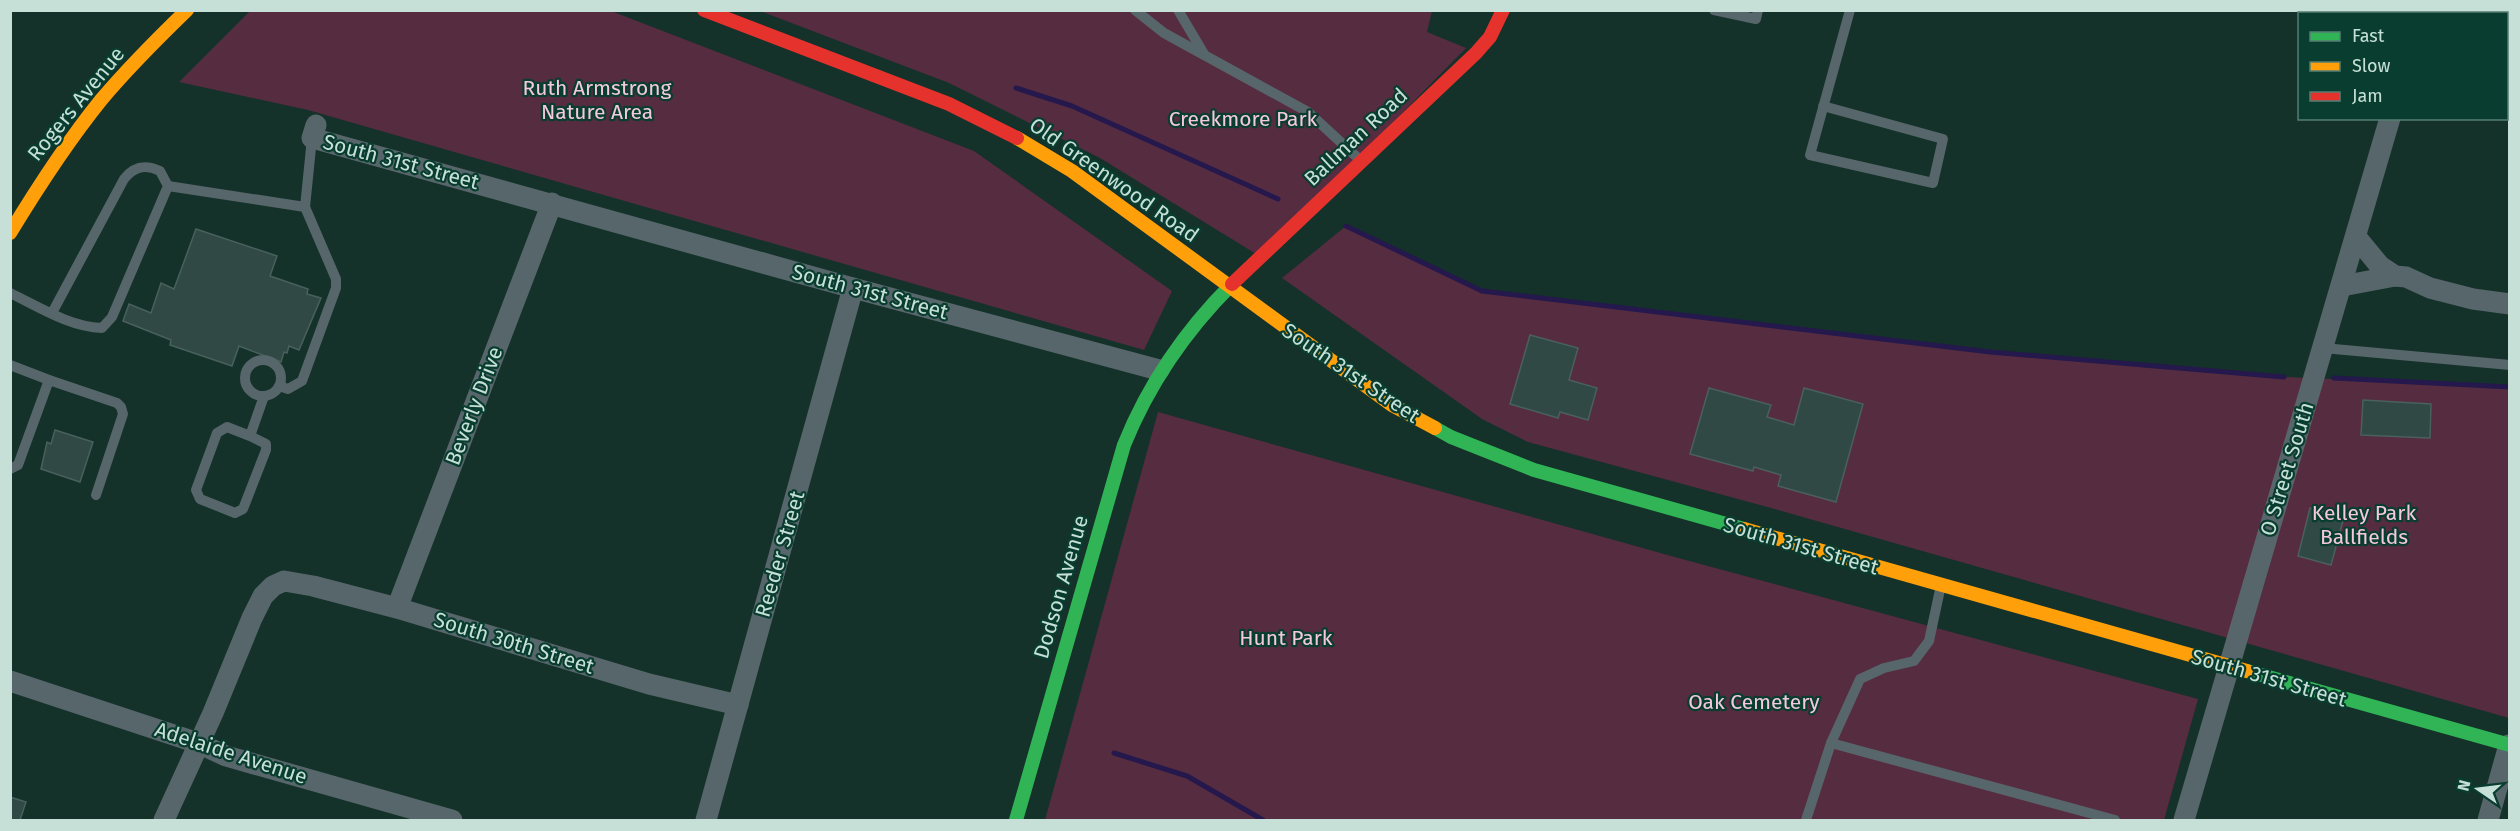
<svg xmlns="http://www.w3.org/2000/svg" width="2520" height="831" font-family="'Fira Sans',sans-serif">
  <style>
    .green { fill: #562c40 }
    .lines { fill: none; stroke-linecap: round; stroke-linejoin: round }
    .stream { stroke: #25184d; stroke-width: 5 }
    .building { fill: #314945; stroke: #49605d; stroke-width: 1.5 }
    .lane { stroke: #57666a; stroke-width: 10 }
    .street { stroke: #57666a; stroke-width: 21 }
    .fast { stroke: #30b455; stroke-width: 14 }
    .slow { stroke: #ff9f0a; stroke-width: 14 }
    .jam { stroke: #e5322d; stroke-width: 14 }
    .labels { text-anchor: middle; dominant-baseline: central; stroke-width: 4.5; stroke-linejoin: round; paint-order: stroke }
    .park-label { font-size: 21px; fill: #f4c9da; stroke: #083d30 }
    .street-label { font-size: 21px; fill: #c7e0d7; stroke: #083d30 }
  </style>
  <rect width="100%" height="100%" fill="#14312a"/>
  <!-- green -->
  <g class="green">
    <polygon points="251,10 611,11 974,151 1172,291 1144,350 308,110 179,82"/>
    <polygon points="760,11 1432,11 1427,32 1466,48 1261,257 1100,158 949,83"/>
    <polygon points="1346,226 1482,291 1990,352 2284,377 2509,387 2509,718 1771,508 1528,442 1482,419 1282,278"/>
    <polygon points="1158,412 1671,556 2198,699 2164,820 1045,820"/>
  </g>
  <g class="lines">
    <!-- stream -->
    <g class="stream">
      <polyline points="1016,88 1072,106 1278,199"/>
      <polyline points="1346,226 1482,291 1990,352 2284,377"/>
      <polyline points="2334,378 2510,387"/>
      <polyline points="1114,753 1187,776 1263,820"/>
    </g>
  </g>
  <!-- building -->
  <g class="building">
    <polygon points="196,229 277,256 270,276 308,289 307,294 321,298 299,350 289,346 287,353 284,352 281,362 239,346 232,366 170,345 171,340 123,321 129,304 151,313 161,283 174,289"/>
    <polygon points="1530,335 1578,348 1569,380 1597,388 1588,420 1560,412 1558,418 1510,404"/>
    <polygon points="1709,388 1771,405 1767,417 1794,425 1804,388 1863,404 1836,502 1778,486 1781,475 1754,467 1753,471 1690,454"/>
    <polygon points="2363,400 2431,404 2430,438 2361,435"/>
    <polygon points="55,430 93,442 80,482 41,469 47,442 51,444"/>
    <polygon points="2310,508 2344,517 2331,565 2298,556"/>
    <polygon points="10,797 26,802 20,820 10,820"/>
  </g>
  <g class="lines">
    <!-- lane -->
    <g class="lane">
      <polyline points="1135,10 1164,33 1308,112 1359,159"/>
      <polyline points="1178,10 1204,54"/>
      <polyline points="1714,10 1756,19 1758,10"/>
      <polyline points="1823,106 1943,139 1933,183 1810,155 1850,10"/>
      <polyline points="168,186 305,207 312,138"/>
      <path d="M10 293C39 307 70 327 102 328L112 317 168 186 160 171C145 164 134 166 124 179L52 313"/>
      <polyline points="2323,348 2510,365"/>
      <circle cx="263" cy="378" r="18"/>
      <polyline points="10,365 49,380 18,465 10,469"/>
      <polyline points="49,380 117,403 121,407 123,414 96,495"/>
      <polyline points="279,386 288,389 302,381 336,288 336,279 305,207"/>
      <polyline points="250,436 227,427 217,433 196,490 200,499 235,513 243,509 266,450 266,444 250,436 264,396"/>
      <polyline points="1831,743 2115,820"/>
      <polyline points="1806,820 1831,743 1860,679 1884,668 1914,661 1929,641 1941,585"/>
    </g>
    <!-- street -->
    <g class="street">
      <polyline points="2420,14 2421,10"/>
      <polyline points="316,125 312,138 853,288 1159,370"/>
      <polyline points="2356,237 2380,266 2395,276"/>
      <polyline points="2342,286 2395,276 2406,277 2430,288 2473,299 2510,304"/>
      <polyline points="397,608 552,203"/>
      <polyline points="10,681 198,743 226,756 452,820"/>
      <polyline points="164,820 213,713 252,618 263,596 273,586 284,581 313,586 397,608 649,684 738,705"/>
      <polyline points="706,820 853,288"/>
      <polyline points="2184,820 2390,118"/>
      <polyline points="2488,820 2509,745"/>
    </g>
    <!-- fast -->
    <g class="fast">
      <polyline points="1435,428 1451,437 1534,470 1744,529"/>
      <polyline points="2247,671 2510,745"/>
      <path d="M1016 820 1124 445C1149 383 1185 331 1232 284"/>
    </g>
    <!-- slow -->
    <g class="slow">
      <polyline points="1017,138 1072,171 1392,405 1435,428"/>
      <path d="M10 233C38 187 67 142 101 100 128 68 157 39 187 10"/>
      <polyline points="1744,529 2247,671"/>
    </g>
    <!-- jam -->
    <g class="jam">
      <polyline points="704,10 949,104 1017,138"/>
      <polyline points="1232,284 1476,53 1490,37 1503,10"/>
    </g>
  </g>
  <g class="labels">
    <!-- park labels -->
    <g class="park-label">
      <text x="597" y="88">Ruth Armstrong<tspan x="597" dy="24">Nature Area</tspan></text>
      <text x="1243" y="119">Creekmore Park</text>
      <text x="2364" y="513">Kelley Park<tspan x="2364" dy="24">Ballfields</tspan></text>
      <text x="1286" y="638">Hunt Park</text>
      <text x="1754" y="702">Oak Cemetery</text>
    </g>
    <!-- street labels -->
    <g class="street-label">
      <text transform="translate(76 104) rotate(-51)">Rogers Avenue</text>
      <text transform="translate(1356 137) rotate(-43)">Ballman Road</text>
      <text transform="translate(401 162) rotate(15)">South 31st Street</text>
      <text transform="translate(1114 180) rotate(35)">Old Greenwood Road</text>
      <text transform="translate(870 292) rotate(15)">South 31st Street</text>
      <text transform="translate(1351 373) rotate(34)">South 31st Street</text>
      <text transform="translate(474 406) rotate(-69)">Beverly Drive</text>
      <text transform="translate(2287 469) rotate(-73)">O Street South</text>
      <text transform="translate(1801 546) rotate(16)">South 31st Street</text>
      <text transform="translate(780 554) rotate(-74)">Reeder Street</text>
      <text transform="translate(1061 587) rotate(-74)">Dodson Avenue</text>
      <text transform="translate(514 643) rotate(17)">South 30th Street</text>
      <text transform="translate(2269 678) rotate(16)">South 31st Street</text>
      <text transform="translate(231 753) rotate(18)">Adelaide Avenue</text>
    </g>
  </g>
  <!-- border -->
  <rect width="2520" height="831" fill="none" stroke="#c7e0d7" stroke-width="24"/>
  <!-- legend -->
  <rect x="2298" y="12" width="210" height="108" fill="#083d30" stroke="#547e73" stroke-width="1.5"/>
  <rect x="2310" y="32" width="30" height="9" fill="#30b455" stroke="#547e73" stroke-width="1.5"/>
  <text x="2352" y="42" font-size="18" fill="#c7e0d7">Fast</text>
  <rect x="2310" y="62" width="30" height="9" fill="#ff9f0a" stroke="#547e73" stroke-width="1.5"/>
  <text x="2352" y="72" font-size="18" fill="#c7e0d7">Slow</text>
  <rect x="2310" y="92" width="30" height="9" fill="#e5322d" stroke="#547e73" stroke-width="1.5"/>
  <text x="2352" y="102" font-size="18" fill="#c7e0d7">Jam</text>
  <!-- north arrow -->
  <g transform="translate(2478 789) rotate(284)" stroke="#083d30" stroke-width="4.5" paint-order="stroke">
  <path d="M0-4.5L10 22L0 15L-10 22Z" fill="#c7e0d7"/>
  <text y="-9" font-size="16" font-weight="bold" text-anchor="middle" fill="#c7e0d7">N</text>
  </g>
</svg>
